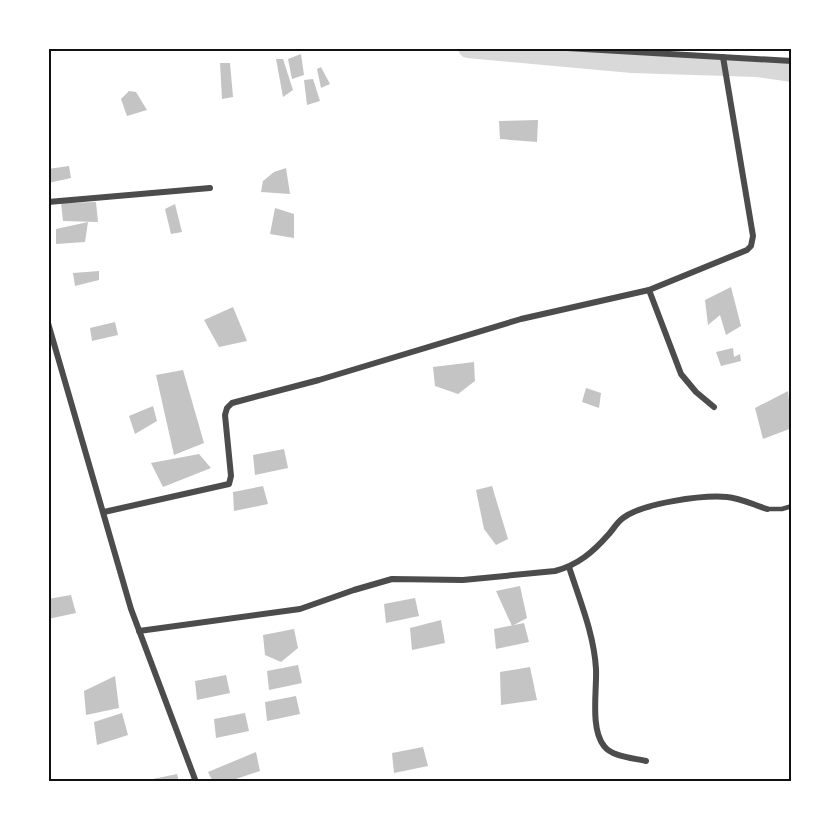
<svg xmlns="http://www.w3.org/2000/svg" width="840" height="830" font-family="'DejaVu Sans',sans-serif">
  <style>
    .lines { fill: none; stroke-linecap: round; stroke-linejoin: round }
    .canal { stroke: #d9d9d9; stroke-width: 20 }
    .building { fill: #c4c4c4 }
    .service { stroke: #4c4c4c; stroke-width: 4.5 }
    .minor { stroke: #4c4c4c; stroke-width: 6 }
    .neatline { fill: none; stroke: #111; stroke-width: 2 }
  </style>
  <rect width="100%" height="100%" fill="#fff"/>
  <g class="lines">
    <!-- canal -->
    <polyline class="canal" points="468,48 632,63 757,67 792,72"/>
  </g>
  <!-- building -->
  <g class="building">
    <polygon points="301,54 304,75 292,79 288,59"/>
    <polygon points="276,59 283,59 293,90 283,97"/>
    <polygon points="220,63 230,63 233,97 222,99"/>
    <polygon points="321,67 330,84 321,88 317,69"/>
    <polygon points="313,79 320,101 307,105 304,80"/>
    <polygon points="129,91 136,92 147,110 127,116 121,99"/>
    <polygon points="538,120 537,142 500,139 499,121"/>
    <polygon points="69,166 71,178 48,183 48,169"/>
    <polygon points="286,168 290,194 261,192 263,181 274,172"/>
    <polygon points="96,202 98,222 63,221 61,203"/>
    <polygon points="175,204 182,232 171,234 165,209"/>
    <polygon points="275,208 294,214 294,238 270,234"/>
    <polygon points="88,222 85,242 56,244 56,229"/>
    <polygon points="99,271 99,280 75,286 73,273"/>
    <polygon points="731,287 741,326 726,335 720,315 708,325 705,300"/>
    <polygon points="233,307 247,341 219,347 204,320"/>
    <polygon points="115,322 118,335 92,341 90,328"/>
    <polygon points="733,348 734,357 740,354 741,361 721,366 716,352"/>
    <polygon points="474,362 475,381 458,394 435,386 433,367"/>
    <polygon points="183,370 204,443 174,455 156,375"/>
    <polygon points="586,388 601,393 599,408 582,402"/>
    <polygon points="788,391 792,428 763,439 755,408"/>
    <polygon points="153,406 157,421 135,434 129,416"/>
    <polygon points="284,449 288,468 255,475 253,455"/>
    <polygon points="199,454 211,468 163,487 151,463"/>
    <polygon points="263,486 268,504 234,511 233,492"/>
    <polygon points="492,486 508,539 496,545 484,529 476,490"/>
    <polygon points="520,586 527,618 512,626 496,591"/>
    <polygon points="71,595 76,613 48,619 48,599"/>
    <polygon points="415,598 419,616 386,623 384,604"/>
    <polygon points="441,620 445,643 412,650 410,628"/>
    <polygon points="524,623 529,642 496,649 494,629"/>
    <polygon points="294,629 298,648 281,662 265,655 263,635"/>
    <polygon points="298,665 302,683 269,690 267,671"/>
    <polygon points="530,667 537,700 501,705 500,672"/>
    <polygon points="226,675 230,693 197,700 195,681"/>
    <polygon points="115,676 119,708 86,715 84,691"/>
    <polygon points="296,696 300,714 267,721 265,702"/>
    <polygon points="122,713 128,735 97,745 94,722"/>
    <polygon points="245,713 249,731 216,738 214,719"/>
    <polygon points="423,747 428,766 394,773 392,753"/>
    <polygon points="256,752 260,771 227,782 213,782 208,772"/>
    <polygon points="177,774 179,782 143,782 143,781"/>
  </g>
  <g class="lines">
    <!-- service -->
    <polyline class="service" points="767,509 782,509 792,506"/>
    <!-- minor -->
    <g class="minor">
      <polyline points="567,48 792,61"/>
      <polyline points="48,202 210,188"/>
      <polyline points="649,290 681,374 696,392 714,407"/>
      <polyline points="48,323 131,609 196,782"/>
      <polyline points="104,512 229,484 231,476 225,415 227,408 232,403 319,380 521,319 649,290 747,250 751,246 753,236 723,57"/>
      <path d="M569 567C580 601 594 634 596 669 597 690 590 729 604 746 612 757 634 758 646 761"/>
      <path d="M139 631 300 609 354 590 392 579 463 580 555 571C578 565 593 552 608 535 613 530 617 522 623 518 643 503 702 495 727 497 740 498 754 505 767 509"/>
    </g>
  </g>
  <!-- border -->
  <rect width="840" height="830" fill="none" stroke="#ffffff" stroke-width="99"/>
  <rect x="50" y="50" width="740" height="730" class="neatline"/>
</svg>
